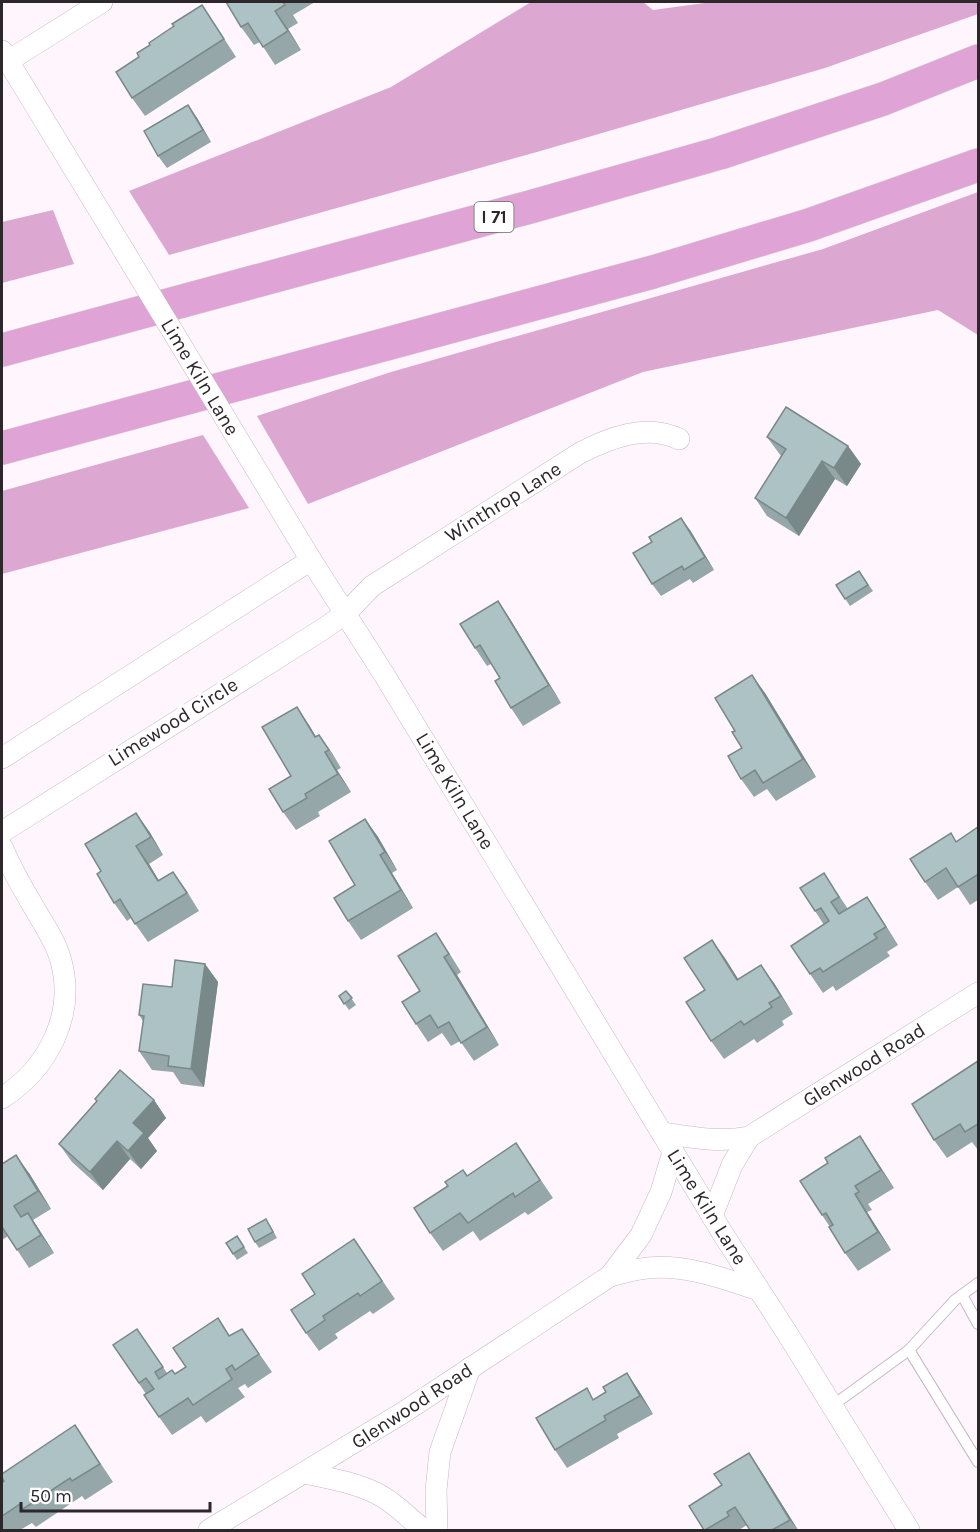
<svg xmlns="http://www.w3.org/2000/svg" width="980" height="1532" font-family="Karla,sans-serif">
  <style>
    .forest { fill: #dca8d2 }
    .lines { fill: none; stroke-linecap: round; stroke-linejoin: round }
    .service-casing { stroke: #c7b8c4; stroke-width: 12 }
    .minor-casing { stroke: #c7b8c4; stroke-width: 22 }
    .motorway-casing { stroke: #d9d8d9; stroke-width: 34 }
    .service { stroke: #fff; stroke-width: 10 }
    .minor { stroke: #fff; stroke-width: 21 }
    .motorway { stroke: #e0a3d5; stroke-width: 33 }
    .minor-bridge-casing { stroke: #c7b8c4; stroke-width: 22; stroke-linecap: butt }
    .minor-bridge { stroke: #fff; stroke-width: 21 }
    .wall { fill: #95a7a9 }
    .shaded-wall { fill: #798889 }
    .building { fill: #adc2c4; stroke: #798889; stroke-width: 1.5 }
    .labels { text-anchor: middle; dominant-baseline: central; stroke-width: 6; stroke-linejoin: round; paint-order: stroke }
    .shield { fill: #fff; stroke: #6b686b; stroke-width: 1.5 }
    .shield-label { font-size: 18px; font-weight: bold; fill: #2c272b }
    .street-label { font-size: 20px; fill: #2c272b; stroke: #fff }
  </style>
  <rect width="100%" height="100%" fill="#fff6fd"/>
  <!-- forest -->
  <g class="forest">
    <polygon points="531,2 643,2 653,10 712,2 978,2 978,14 825,68 537,152 169,255 129,191 391,87"/>
    <polygon points="978,192 978,335 938,310 643,372 308,504 257,416 391,372 823,249"/>
    <polygon points="53,210 74,264 2,283 2,222"/>
    <polygon points="203,435 249,508 2,574 2,491"/>
  </g>
  <g class="lines">
    <!-- service casing -->
    <g class="service-casing">
      <g id="service">
        <polyline points="962,1295 978,1324"/>
        <polyline points="909,1350 978,1462"/>
        <polyline points="832,1406 909,1350 955,1300 978,1283"/>
      </g>
    </g>
    <!-- minor casing -->
    <g class="minor-casing">
      <g id="minor">
        <polyline points="2,51 124,251"/>
        <polyline points="8,61 102,2"/>
        <polyline points="236,436 311,560 385,676 723,1234 787,1333 909,1530"/>
        <polyline points="2,758 311,560"/>
        <path d="M2 832 320 631 345 614 372 586 580 453C609 438 647 423 679 439"/>
        <path d="M2 847C11 867 21 886 32 904 42 922 56 941 61 961 76 1016 47 1069 2 1098"/>
        <path d="M662 1133C691 1137 719 1143 749 1137L978 993"/>
        <polyline points="712,1216 732,1165 749,1137"/>
        <path d="M610 1276C623 1273 635 1269 648 1268 686 1264 724 1279 759 1290"/>
        <path d="M305 1473C331 1479 360 1483 383 1497 398 1506 410 1519 424 1530"/>
        <polyline points="209,1530 404,1412 610,1276 641,1235 661,1192 673,1152"/>
        <polyline points="437,1530 436,1490 440,1452 470,1368"/>
      </g>
    </g>
    <!-- motorway casing -->
    <g class="motorway-casing">
      <g id="motorway">
        <polyline points="2,350 530,207 720,153 883,99 978,61"/>
        <polyline points="2,448 653,272 809,225 978,165"/>
      </g>
    </g>
    <!-- service -->
    <use href="#service" class="service"/>
    <!-- minor -->
    <use href="#minor" class="minor"/>
    <!-- motorway -->
    <use href="#motorway" class="motorway"/>
    <!-- minor-bridge casing -->
    <g class="minor-bridge-casing">
      <polyline id="minor-bridge" points="124,251 236,436"/>
    </g>
    <!-- minor-bridge -->
    <use href="#minor-bridge" class="minor-bridge"/>
  </g>
  <!-- wall -->
  <g class="wall">
    <polygon points="226,2 315,2 293,15 298,23 288,29 301,50 275,65 260,42 254,45 241,27"/>
    <polygon points="214,23 236,57 145,116 132,98 139,57 150,45 174,26"/>
    <polygon points="188,105 197,118 211,142 167,168 158,156"/>
    <polygon points="767,437 848,446 861,464 847,486 835,479 799,536 767,516 755,498 781,456"/>
    <polygon points="690,530 714,570 693,583 690,579 661,596 652,584"/>
    <polygon points="859,571 873,591 850,606 836,585"/>
    <polygon points="498,601 510,619 561,703 523,726 511,708 500,678 491,664 487,666 475,648"/>
    <polygon points="765,693 816,777 776,801 767,789 754,797 741,779 742,748 735,731"/>
    <polygon points="309,725 316,737 319,735 341,768 337,770 351,792 318,812 320,816 296,830 283,812 291,776"/>
    <polygon points="365,819 378,837 397,870 392,873 413,908 361,940 348,921 355,885"/>
    <polygon points="978,827 978,900 970,905 958,887 938,900 925,882 956,841"/>
    <polygon points="149,831 163,855 149,864 159,881 173,872 199,911 148,942 131,918 127,921 114,903 101,871"/>
    <polygon points="836,891 848,909 867,897 898,945 887,952 890,956 836,991 833,986 823,993 810,974 824,925 815,911"/>
    <polygon points="712,940 738,979 774,983 793,1014 782,1021 784,1025 757,1043 754,1039 724,1059 711,1041 705,990"/>
    <polygon points="448,951 461,972 457,975 499,1045 474,1061 460,1041 451,1046 442,1033 428,1042 416,1024 420,991"/>
    <polygon points="205,964 218,982 204,1087 181,1084 173,1072 152,1070 139,1051 143,1021 139,1015 172,987"/>
    <polygon points="346,991 356,1005 349,1010 339,996"/>
    <polygon points="978,1061 978,1150 972,1142 947,1158 934,1140"/>
    <polygon points="95,1099 154,1100 166,1118 148,1138 157,1151 141,1169 130,1159 103,1190 72,1162 59,1144 97,1101"/>
    <polygon points="860,1136 894,1188 868,1204 872,1210 867,1212 891,1250 858,1271 845,1253 830,1227 822,1215 828,1163"/>
    <polygon points="516,1143 553,1198 528,1215 525,1212 480,1241 473,1231 443,1251 430,1233 467,1176"/>
    <polygon points="2,1164 29,1173 51,1209 33,1220 54,1253 29,1268 8,1236 2,1240"/>
    <polygon points="270,1225 277,1238 259,1248 255,1242"/>
    <polygon points="237,1236 248,1253 237,1260 233,1254"/>
    <polygon points="354,1239 395,1299 373,1314 370,1311 335,1334 338,1338 319,1351 306,1333 315,1294"/>
    <polygon points="218,1318 230,1336 242,1329 272,1372 248,1388 245,1384 238,1388 245,1397 206,1423 201,1416 172,1435 159,1417 146,1394 113,1345 137,1329 167,1373 175,1374 186,1367"/>
    <polygon points="627,1373 639,1391 653,1414 617,1434 619,1438 567,1468 555,1450 594,1399 606,1392"/>
    <polygon points="75,1425 113,1482 85,1500 82,1496 36,1527 32,1523 20,1530 2,1530 2,1483"/>
    <polygon points="749,1453 761,1471 798,1530 750,1530 747,1525 739,1530 704,1530 722,1485"/>
  </g>
  <!-- shaded-wall -->
  <g class="shaded-wall">
    <polygon points="275,11 288,29 301,50 288,31"/>
    <polygon points="188,105 197,118 211,142 203,130"/>
    <polygon points="848,446 861,464 847,486 834,468"/>
    <polygon points="822,461 835,479 799,536 786,518"/>
    <polygon points="681,518 690,530 714,570 705,557"/>
    <polygon points="498,601 510,619 561,703 549,685"/>
    <polygon points="752,675 765,693 816,777 803,759"/>
    <polygon points="297,707 309,725 325,752 315,737"/>
    <polygon points="319,735 332,753 341,768"/>
    <polygon points="325,752 337,770 351,792 338,774"/>
    <polygon points="136,813 149,831 163,855 151,837"/>
    <polygon points="365,819 378,837 397,870 385,852"/>
    <polygon points="136,846 149,864 170,899 158,881"/>
    <polygon points="380,855 392,873 413,908 401,890"/>
    <polygon points="173,872 186,890 199,911"/>
    <polygon points="867,897 879,915 898,945 886,927"/>
    <polygon points="712,940 725,958 750,998 737,980"/>
    <polygon points="444,957 457,975 499,1045 487,1027"/>
    <polygon points="205,964 218,982 204,1087 191,1069"/>
    <polygon points="761,965 774,983 793,1014 781,996"/>
    <polygon points="154,1100 166,1118 148,1138 157,1151 141,1169 128,1151 133,1123"/>
    <polygon points="860,1136 872,1154 894,1188 881,1170"/>
    <polygon points="117,1141 130,1159 103,1190 90,1172"/>
    <polygon points="16,1155 29,1173 51,1209 38,1191"/>
    <polygon points="855,1194 867,1212 891,1250 878,1232"/>
    <polygon points="28,1213 40,1231 54,1253 41,1235"/>
    <polygon points="627,1373 639,1391 653,1414 640,1396"/>
    <polygon points="749,1453 761,1471 798,1530 790,1520"/>
  </g>
  <!-- building -->
  <g class="building">
    <polygon points="226,2 283,2 285,5 275,11 288,31 263,47 248,23 241,27"/>
    <polygon points="202,5 224,39 132,98 116,72 139,57 137,53 150,45 149,43 174,26 172,24"/>
    <polygon points="188,105 203,130 158,156 144,131"/>
    <polygon points="786,407 848,446 834,468 822,461 786,518 755,498 786,449 767,437"/>
    <polygon points="681,518 705,557 684,570 682,566 652,584 633,553 652,542 649,537"/>
    <polygon points="859,571 868,585 845,599 836,585"/>
    <polygon points="498,601 549,685 511,708 495,681 500,678 480,645 475,648 460,624"/>
    <polygon points="752,675 803,759 763,783 755,770 741,779 728,756 742,748 732,732 735,731 715,698"/>
    <polygon points="297,707 315,737 319,735 329,750 325,752 338,774 305,794 307,798 283,812 269,789 291,776 262,727"/>
    <polygon points="136,813 151,837 136,846 158,881 173,872 187,893 135,924 120,899 114,903 97,874 101,871 85,844"/>
    <polygon points="365,819 385,852 380,855 401,890 348,921 334,898 355,885 329,841"/>
    <polygon points="978,827 978,878 977,875 958,887 946,868 925,882 910,859 951,833 956,842"/>
    <polygon points="824,873 839,897 831,902 839,914 867,897 886,927 874,934 877,938 823,972 820,968 810,974 791,946 829,921 821,908 815,911 800,888"/>
    <polygon points="436,933 449,954 444,957 487,1027 461,1043 449,1022 438,1028 430,1015 416,1024 402,1002 420,991 398,956"/>
    <polygon points="712,940 737,980 761,965 781,996 769,1003 772,1007 744,1025 741,1021 711,1041 686,1002 705,990 684,958"/>
    <polygon points="175,960 205,964 191,1069 168,1066 169,1056 139,1051 144,1016 139,1015 143,984 172,987"/>
    <polygon points="346,991 352,998 344,1004 339,996"/>
    <polygon points="978,1061 978,1124 965,1132 960,1124 934,1140 912,1104"/>
    <polygon points="120,1070 154,1100 133,1123 144,1133 128,1151 117,1141 90,1172 59,1144 97,1101 95,1099"/>
    <polygon points="860,1136 881,1170 855,1186 859,1192 855,1194 878,1232 845,1253 829,1227 833,1225 826,1213 822,1215 800,1181 828,1163 825,1158"/>
    <polygon points="516,1143 540,1180 515,1197 513,1193 468,1223 460,1213 430,1233 414,1208 448,1186 445,1182 463,1170 467,1176"/>
    <polygon points="16,1155 38,1191 14,1206 21,1217 28,1213 41,1235 17,1250 2,1227 2,1164"/>
    <polygon points="266,1219 273,1232 255,1242 248,1229"/>
    <polygon points="237,1236 244,1247 233,1254 226,1243"/>
    <polygon points="354,1239 382,1281 360,1296 358,1293 323,1316 325,1320 306,1333 291,1310 315,1294 302,1274"/>
    <polygon points="218,1318 229,1336 242,1329 259,1354 235,1370 232,1365 226,1369 232,1379 193,1405 188,1398 159,1417 144,1395 154,1389 146,1378 139,1383 113,1345 137,1329 163,1367 155,1372 159,1379 172,1370 175,1374 186,1367 173,1348"/>
    <polygon points="627,1373 640,1396 604,1416 606,1420 555,1450 536,1418 587,1388 593,1400 606,1392 603,1387"/>
    <polygon points="75,1425 100,1464 72,1481 70,1478 23,1509 20,1504 2,1516 2,1483 4,1481 2,1477 2,1474"/>
    <polygon points="749,1453 790,1520 772,1530 750,1530 735,1507 727,1512 729,1516 705,1530 704,1530 689,1506 722,1485 714,1474"/>
  </g>
  <g class="labels">
    <!-- shield labels -->
    <rect class="shield" x="474.5" y="202" width="39" height="30" rx="4.5"/>
    <g class="shield-label">
      <text x="494" y="217">I 71</text>
    </g>
    <!-- street labels -->
    <g class="street-label">
      <text transform="translate(200 377) rotate(59)">Lime Kiln Lane</text>
      <text transform="translate(503 502) rotate(-32)">Winthrop Lane</text>
      <text transform="translate(173 722) rotate(-32)">Limewood Circle</text>
      <text transform="translate(455 791) rotate(59)">Lime Kiln Lane</text>
      <text transform="translate(864 1065) rotate(-32)">Glenwood Road</text>
      <text transform="translate(707 1207) rotate(58)">Lime Kiln Lane</text>
      <text transform="translate(412 1406) rotate(-33)">Glenwood Road</text>
    </g>
  </g>
  <!-- border -->
  <rect width="980" height="1532" fill="none" stroke="#2c272b" stroke-width="6"/>
  <!-- scale -->
  <path d="M21 1502v9h189v-9" fill="none" stroke="#2c272b" stroke-width="3"/>
  <text x="30" y="1502" font-size="18" fill="#2c272b" stroke="#ffffff" stroke-width="4.5" paint-order="stroke">50 m</text>
</svg>
